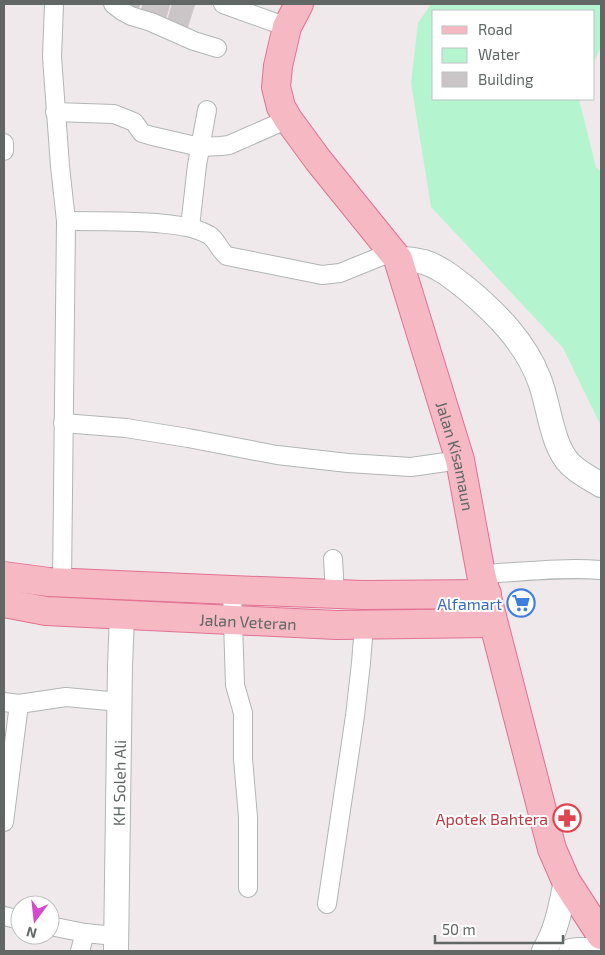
<svg xmlns="http://www.w3.org/2000/svg" width="605" height="955" font-family="'Exo 2',sans-serif">
  <style>
    .water { fill: #b4f5d0 }
    .building { fill: #ccc5c7; stroke: #d4c8cc }
    .lines { fill: none; stroke-linecap: round; stroke-linejoin: round }
    .street-casing { stroke: #b1b6b5; stroke-width: 20 }
    .secondary-casing { stroke: #b0b7b4; stroke-width: 26 }
    .primary-casing { stroke: #e17191; stroke-width: 30 }
    .street { stroke: #fff; stroke-width: 18 }
    .secondary { stroke: #fff; stroke-width: 24 }
    .primary { stroke: #f6b8c3; stroke-width: 28 }
    .labels { text-anchor: middle; dominant-baseline: central; stroke-width: 4; stroke-linejoin: round; paint-order: stroke }
    .street-label { font-size: 16px; fill: #606764; stroke: #fff }
    .shop-label { font-size: 16px; fill: #366cbe; stroke: #fff; text-anchor: end }
    .health-label { font-size: 16px; fill: #be3a42; stroke: #fff; text-anchor: end }
  </style>
  <rect width="100%" height="100%" fill="#f0e9eb"/>
  <!-- water -->
  <polygon class="water" points="431,4 601,4 601,47 594,62 594,11 434,11 434,99 579,99 596,167 601,172 601,426 563,348 431,207 411,83 418,23"/>
  <!-- building -->
  <g class="building">
    <polygon points="120,4 140,4 136,16"/>
    <polygon points="143,4 170,4 164,25 139,17"/>
    <polygon points="172,4 195,4 186,32 166,26"/>
  </g>
  <g class="lines">
    <!-- street casing -->
    <g class="street-casing">
      <g id="street">
        <polyline points="54,4 52,57 60,166 66,221 62,583"/>
        <polyline points="113,4 122,11 131,16 151,22 194,41 217,48"/>
        <polyline points="223,4 287,27"/>
        <polyline points="55,112 114,114 134,122 142,133 152,136 200,147 221,146 229,145 288,119"/>
        <polyline points="4,143 4,151"/>
        <path d="M66 221C96 221 126 221 156 223 174 225 193 226 209 235 217 240 219 250 227 256L322 275 340 273 392 252"/>
        <polyline points="190,227 197,165 207,110"/>
        <polyline points="63,423 126,428 188,438 277,455 348,463 411,467 460,460"/>
        <polyline points="333,559 335,594"/>
        <path d="M481 574C521 572 561 567 601 570"/>
        <polyline points="232,590 235,685 243,713 243,759 248,817 248,888"/>
        <polyline points="4,702 19,704 66,697 120,702"/>
        <polyline points="4,822 19,704"/>
        <polyline points="327,904 355,716 361,663 364,625"/>
        <polyline points="4,916 20,920"/>
        <polyline points="50,926 85,933 115,936"/>
        <polyline points="80,951 85,933"/>
      </g>
    </g>
    <!-- secondary casing -->
    <g class="secondary-casing">
      <g id="secondary">
        <path d="M398 259C407 259 416 260 424 262 440 267 453 278 466 288 496 313 525 342 539 379 549 403 551 445 570 464 579 473 591 479 601 485"/>
        <path id="s1" d="M116 951 120 666 122 615"/>
        <path d="M544 951C557 930 561 905 566 881"/>
        <polyline points="571,951 579,950 601,950"/>
      </g>
    </g>
    <!-- primary casing -->
    <g class="primary-casing">
      <g id="primary">
        <path id="s2" d="M299 4 287 27 278 66 276 87 281 107 288 119 318 160 398 259 460 460 481 574 552 849 566 881 601 935"/>
        <polyline points="4,576 49,582 232,590 363,595 487,594"/>
        <path id="s3" d="M4 603 46 611 336 625 493 623"/>
      </g>
    </g>
    <!-- street -->
    <use href="#street" class="street"/>
    <!-- secondary -->
    <use href="#secondary" class="secondary"/>
    <!-- primary -->
    <use href="#primary" class="primary"/>
  </g>
  <!-- icons -->
  <defs>
    <g id="supermarket-ring" transform="scale(1.4375)"><circle r="9.5" fill="#fff" stroke="#3f7fe0" stroke-width="1.5"/><path d="M-6-5.5h2.5l.6 2H6L4.5 2H-2.5L-4.4-4H-6ZM-1.5 3.2a1.3 1.3 0 1 0 .1 0ZM3 3.2a1.3 1.3 0 1 0 .1 0Z" fill="#3f7fe0"/></g>
    <g id="pharmacy-ring" transform="scale(1.4375)"><circle r="9.5" fill="#fff" stroke="#e0444e" stroke-width="1.5"/><path d="M-2-6h4v4h4v4h-4v4h-4v-4h-4v-4h4Z" fill="#e0444e"/></g>
  </defs>
  <g fill-rule="evenodd">
    <use href="#supermarket-ring" x="521" y="603"/>
    <use href="#pharmacy-ring" x="567" y="818"/>
  </g>
  <g class="labels">
    <!-- street labels -->
    <g class="street-label">
      <text stroke="none"><textPath href="#s2" startOffset="505">Jalan Kisamaun</textPath></text>
      <text stroke="none"><textPath href="#s3" startOffset="245">Jalan Veteran</textPath></text>
      <text stroke="none"><textPath href="#s1" startOffset="168">KH Soleh Ali</textPath></text>
    </g>
    <!-- shop labels -->
    <g class="shop-label">
      <text x="502" y="603">Alfamart</text>
    </g>
    <!-- health labels -->
    <g class="health-label">
      <text x="548" y="818">Apotek Bahtera</text>
    </g>
  </g>
  <!-- border -->
  <rect width="605" height="955" fill="none" stroke="#606764" stroke-width="10"/>
  <!-- legend -->
  <rect x="432" y="10" width="162" height="90" fill="#ffffff" stroke="#bfc2c1"/>
  <rect x="442" y="26" width="25" height="8" fill="#f6b8c3" stroke="#bfc2c1"/>
  <text x="478" y="35" font-size="15" fill="#606764">Road</text>
  <rect x="442" y="48" width="25" height="15" fill="#b4f5d0" stroke="#bfc2c1"/>
  <text x="478" y="60" font-size="15" fill="#606764">Water</text>
  <rect x="442" y="72" width="25" height="15" fill="#ccc5c7" stroke="#bfc2c1"/>
  <text x="478" y="85" font-size="15" fill="#606764">Building</text>
  <!-- north arrow -->
  <g transform="translate(35 920) rotate(195)"><circle r="24" fill="#ffffff" stroke="#bfc2c1"/>
  <path d="M0-4L9 19L0 12L-9 19Z" fill="#d54acc"/>
  <text y="-8" font-size="14" font-weight="bold" text-anchor="middle" fill="#606764">N</text>
  </g>
  <!-- scale -->
  <path d="M435 935v8h128v-8" fill="none" stroke="#606764" stroke-width="2.5"/>
  <text x="442" y="935" font-size="15" fill="#606764" stroke="#ffffff" stroke-width="4" paint-order="stroke">50 m</text>
</svg>
